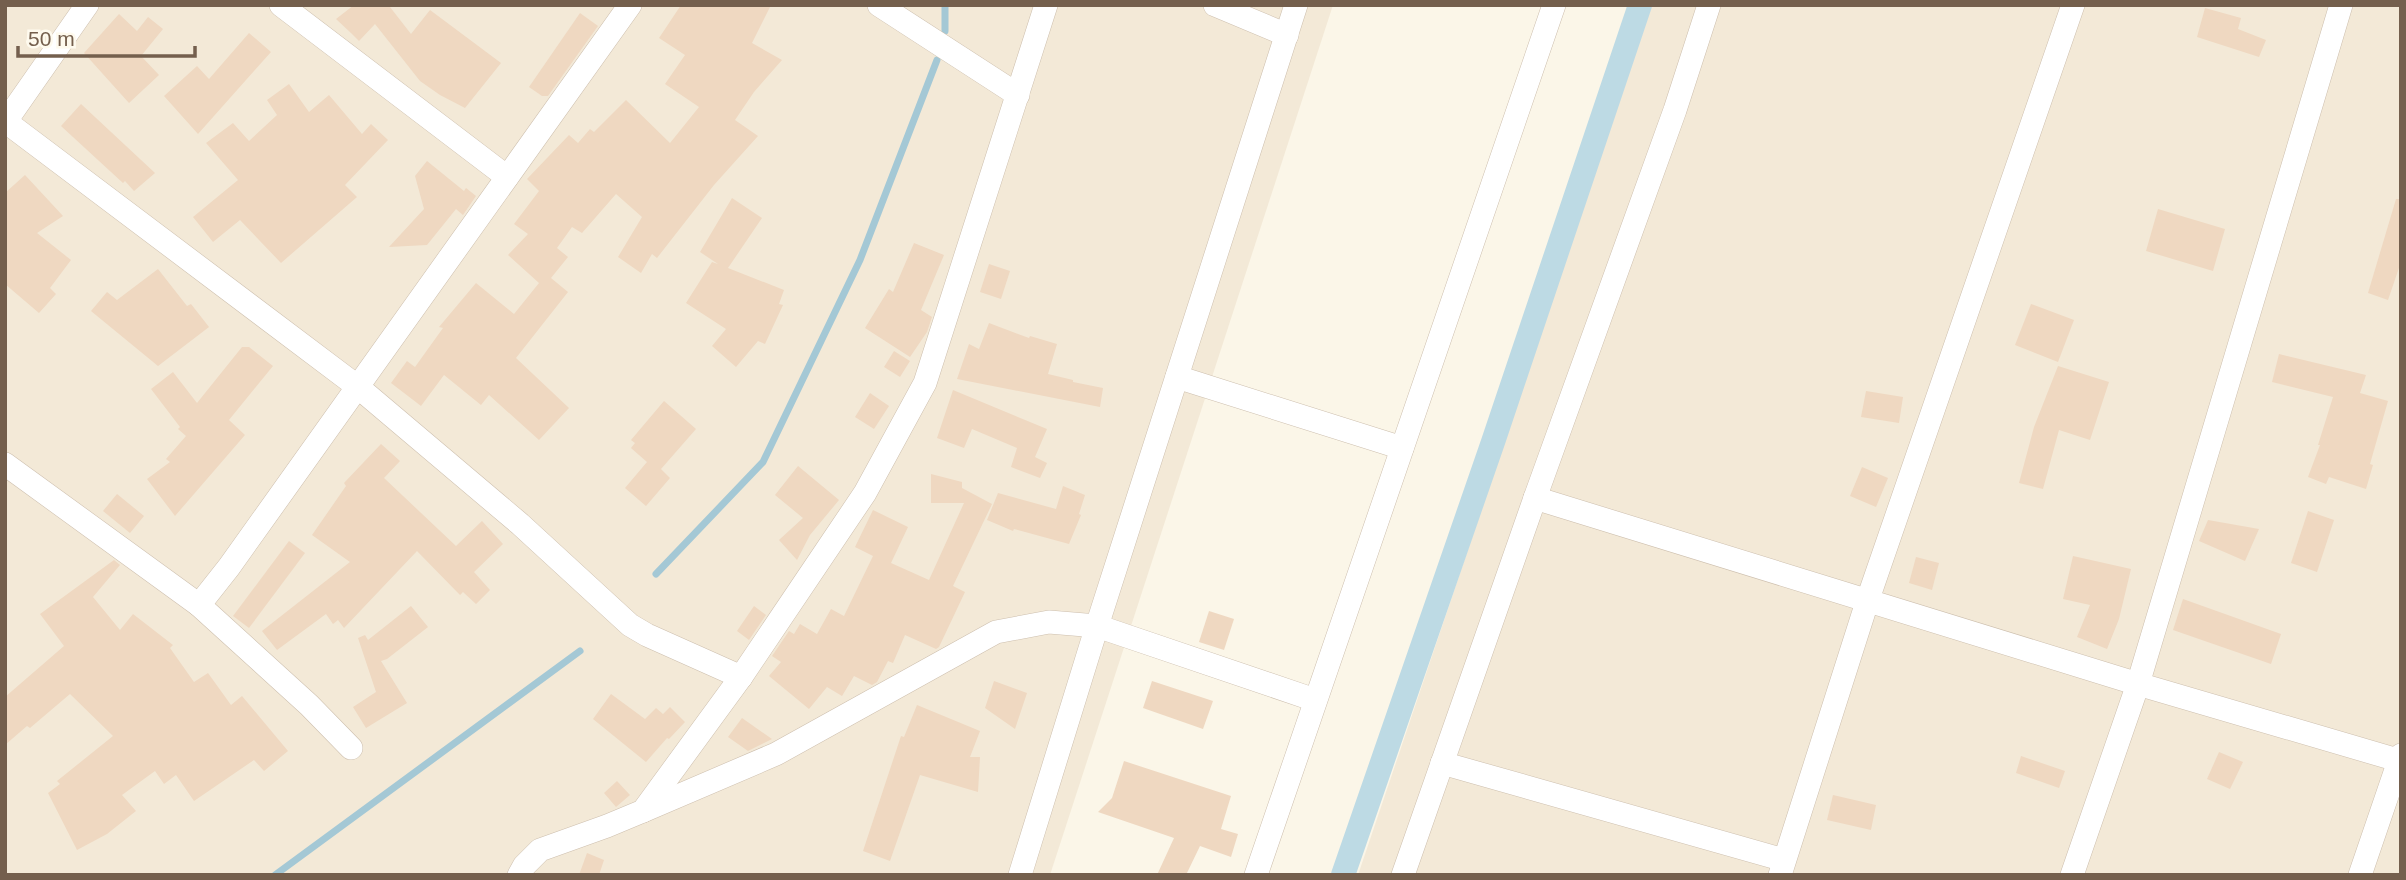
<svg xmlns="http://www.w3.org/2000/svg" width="2406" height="880" font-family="Helvetica,sans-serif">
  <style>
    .residential { fill: #f3e9d7 }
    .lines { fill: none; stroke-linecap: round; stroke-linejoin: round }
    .stream { stroke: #a4c8d5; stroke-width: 7 }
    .canal { stroke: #bddae4; stroke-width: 24 }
    .building { fill: #efd8c1 }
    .minor-casing { stroke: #cdbfae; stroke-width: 24 }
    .minor { stroke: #fff; stroke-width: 23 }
  </style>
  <rect width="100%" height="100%" fill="#fbf6e8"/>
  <!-- residential -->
  <g class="residential">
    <polygon points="5,5 1333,5 1050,875 5,875"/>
    <polygon points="1652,5 2401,5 2401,875 1358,875"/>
  </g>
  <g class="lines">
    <!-- stream -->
    <g class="stream">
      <polyline points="945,31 945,5"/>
      <polyline points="656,574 763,462 860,260 937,60"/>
      <polyline points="275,875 580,651"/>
    </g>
    <!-- canal -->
    <polyline class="canal" points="1343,875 1493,442 1640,5"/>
  </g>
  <!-- building -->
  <g class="building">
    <polygon points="354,5 392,5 390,7 411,34 430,10 501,63 465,108 440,95 420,81 375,24 359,41 351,33 336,19"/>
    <polygon points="681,5 771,5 752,43 782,60 754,92 735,120 758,136 714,185 657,258 652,254 641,273 618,257 642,217 616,194 582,233 572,227 557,248 568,257 551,278 568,292 516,358 569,408 539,440 489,395 481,405 444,375 421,406 391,383 407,361 415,367 443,328 439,327 476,283 514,314 539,283 508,255 528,234 514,224 539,191 527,179 569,135 578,143 590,129 594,132 626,100 670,143 699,107 665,84 685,55 659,38"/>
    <polygon points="2205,8 2241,18 2238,29 2266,40 2259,57 2197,37"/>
    <polygon points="580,13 598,26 548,96 542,96 529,87"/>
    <polygon points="119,14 137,31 148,17 163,29 141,56 159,75 129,103 84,53"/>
    <polygon points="249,33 271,52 198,134 164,96 197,66 209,79"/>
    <polygon points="289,84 309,112 329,95 362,134 371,124 388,140 345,185 357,197 281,263 240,220 213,242 193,217 238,180 206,143 233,123 249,141 277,115 267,100"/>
    <polygon points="81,104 155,173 134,191 125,181 123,183 61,126"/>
    <polygon points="427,161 464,191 466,188 476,196 463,215 456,209 427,245 389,247 424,209 415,176"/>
    <polygon points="25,175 63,216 37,233 71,260 50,288 56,294 39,313 5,284 5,193"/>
    <polygon points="732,198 762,218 728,268 784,290 779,304 783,305 765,344 758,341 736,367 712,346 726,329 686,303 712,262 718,264 700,252"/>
    <polygon points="2396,199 2401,199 2401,262 2388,300 2368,293"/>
    <polygon points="2158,209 2225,229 2213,271 2146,251"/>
    <polygon points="914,243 944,255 921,310 932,317 927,332 910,357 865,328 889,289 893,292"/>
    <polygon points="989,264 1010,271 1001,299 980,292"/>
    <polygon points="158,269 187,306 191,304 209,327 158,366 91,311 107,292 117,300"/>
    <polygon points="2031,304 2074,320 2058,362 2015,345"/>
    <polygon points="989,323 1029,338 1030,336 1057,344 1048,374 1073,380 1073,382 1103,388 1100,407 957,379 969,344 979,349"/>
    <polygon points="242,347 249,347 273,366 229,420 245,435 175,516 147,479 170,462 166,459 186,436 178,429 180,427 151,389 173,372 197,403"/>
    <polygon points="894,351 910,361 900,377 884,367"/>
    <polygon points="2279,354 2366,375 2360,393 2388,401 2370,464 2373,465 2366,489 2329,477 2326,484 2308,477 2320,445 2318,445 2333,397 2272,382"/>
    <polygon points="2058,366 2109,382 2090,440 2059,430 2043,489 2019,483 2034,427"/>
    <polygon points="953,390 1047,429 1035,457 1047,463 1040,478 1011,467 1017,448 972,429 964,448 937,438"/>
    <polygon points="1866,391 1903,397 1899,423 1861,417"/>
    <polygon points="870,393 889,406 874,429 855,417"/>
    <polygon points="664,401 696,429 661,469 670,478 646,506 625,488 647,462 631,448 635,443 631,440"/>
    <polygon points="381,444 400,461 384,478 456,546 482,521 503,544 474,572 490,590 476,604 463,592 460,595 417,551 344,628 338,620 333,624 326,614 277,650 262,631 350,562 312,535 346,486 344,483"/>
    <polygon points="798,466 839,500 810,535 797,560 779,540 803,518 775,495"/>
    <polygon points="1862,467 1888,478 1876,507 1850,496"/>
    <polygon points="931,474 962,482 962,488 992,504 953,586 965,592 939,647 936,649 905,635 893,663 888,661 877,682 872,685 854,676 842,696 827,687 809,709 769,676 781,662 772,656 789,631 794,634 800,624 817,634 831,609 844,616 873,556 855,547 873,510 908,527 891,563 929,580 964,503 931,503"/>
    <polygon points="1063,486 1085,495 1079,514 1081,515 1069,544 1014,529 1013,531 987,520 998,493 1056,509"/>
    <polygon points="117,494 144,516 130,533 103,511"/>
    <polygon points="2308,511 2334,520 2317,572 2291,563"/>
    <polygon points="2208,520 2259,529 2245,561 2199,541"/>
    <polygon points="289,541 305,553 249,628 233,616"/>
    <polygon points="2073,556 2131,569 2119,619 2107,649 2077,637 2090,605 2063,599"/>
    <polygon points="1916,557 1939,563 1932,590 1909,583"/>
    <polygon points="114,560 120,565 93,597 120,630 133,614 173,645 170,648 194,682 208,673 231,705 242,696 288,751 264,771 254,760 194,801 176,775 164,784 155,771 122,795 136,811 107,834 77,850 48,793 60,784 57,781 113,736 70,694 30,728 27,726 5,745 5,697 64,646 40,614"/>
    <polygon points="2183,599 2281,634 2271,664 2173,630"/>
    <polygon points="411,606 428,627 387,659 381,661 407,703 366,728 353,707 376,692 358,638 365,635 368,640"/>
    <polygon points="754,606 766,615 749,640 737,631"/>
    <polygon points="1209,611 1234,619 1224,650 1199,642"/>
    <polygon points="994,681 1027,693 1015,729 985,708"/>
    <polygon points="1152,681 1213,701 1203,729 1143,708"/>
    <polygon points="611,694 645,719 656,708 663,714 670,707 685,722 669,739 667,738 646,762 593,719"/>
    <polygon points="917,705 980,731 970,757 980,757 978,792 920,775 890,861 863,851 901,736 904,737"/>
    <polygon points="742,718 772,739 748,751 728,737"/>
    <polygon points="2219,752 2243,762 2230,789 2207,779"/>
    <polygon points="2021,756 2065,771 2059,788 2016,773"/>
    <polygon points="1124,761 1231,796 1221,829 1238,834 1231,857 1200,846 1186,875 1157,875 1174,838 1098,812 1112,798"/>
    <polygon points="617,781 630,795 616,807 604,793"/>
    <polygon points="1833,795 1876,805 1871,830 1827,820"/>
    <polygon points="587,853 604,860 599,875 579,875"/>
  </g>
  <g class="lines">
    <!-- minor casing -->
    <g class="minor-casing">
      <g id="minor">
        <polyline points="281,5 507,177"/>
        <polyline points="879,5 1018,95"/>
        <polyline points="1215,5 1287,35"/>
        <polyline points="1709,5 1675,110 1535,498 2138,684 2401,761"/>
        <polyline points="5,121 358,387 520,524 630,625 647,635 741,677"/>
        <polyline points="6,121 87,5"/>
        <polyline points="1177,377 1402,448"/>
        <polyline points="5,464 199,605 309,705 351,748"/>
        <polyline points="199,605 229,567 630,5"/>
        <polyline points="1442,763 1784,860"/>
        <polyline points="643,811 776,754 996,632 1049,622 1097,626 1315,700"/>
        <polyline points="519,875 524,866 540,850 607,826 643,811 741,677 865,493 925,383 1046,5"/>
        <polyline points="1020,875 1097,626 1296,5"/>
        <polyline points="1256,875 1554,5"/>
        <polyline points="1403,875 1535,498"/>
        <polyline points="1780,875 1868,599 2073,5"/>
        <polyline points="2072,875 2138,684 2341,5"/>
        <polyline points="2360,875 2401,755"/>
      </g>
    </g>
    <!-- minor -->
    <use href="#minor" class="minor"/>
  </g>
  <!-- border -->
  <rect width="2406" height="880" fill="none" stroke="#745f4d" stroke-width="14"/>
  <!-- scale -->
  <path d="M18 46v10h177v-10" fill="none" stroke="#745f4d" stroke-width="3.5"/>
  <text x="28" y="46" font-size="21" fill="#745f4d" stroke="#fefaee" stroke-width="5" paint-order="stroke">50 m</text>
</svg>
